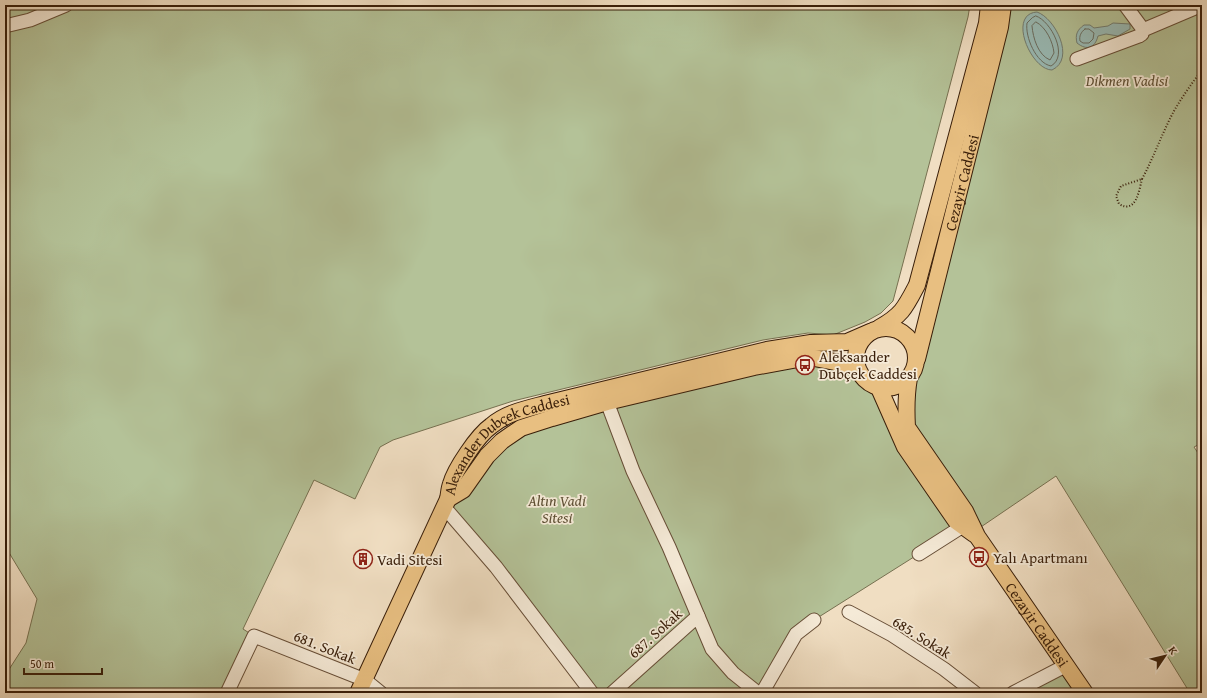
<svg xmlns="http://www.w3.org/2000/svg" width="1207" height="698" font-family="'Gentium Book Plus',serif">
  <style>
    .green { fill: #b4c298; stroke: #767050 }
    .water { fill: #9abcb7; stroke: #737d71 }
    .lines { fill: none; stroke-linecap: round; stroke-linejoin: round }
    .shore { stroke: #6a6d60; stroke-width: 1 }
    .minor-casing { stroke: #674e37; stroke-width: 15 }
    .major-casing { stroke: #391e09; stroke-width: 18 }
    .path { stroke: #391e09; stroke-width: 2; stroke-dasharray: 1 2; stroke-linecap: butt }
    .minor { stroke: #f5ead7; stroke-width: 13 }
    .major { stroke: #e8bf81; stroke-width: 16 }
    .labels { text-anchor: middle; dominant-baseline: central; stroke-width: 3.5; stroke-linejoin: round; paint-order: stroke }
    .park-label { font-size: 15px; font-style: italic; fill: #5e4f34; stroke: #f5ead7 }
    .street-label { font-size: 15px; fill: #391e09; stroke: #f5ead7 }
    .poi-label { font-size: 15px; fill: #391e09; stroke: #f5ead7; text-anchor: start }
  </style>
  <rect width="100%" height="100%" fill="#f0dec2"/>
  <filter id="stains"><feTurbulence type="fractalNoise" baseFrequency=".005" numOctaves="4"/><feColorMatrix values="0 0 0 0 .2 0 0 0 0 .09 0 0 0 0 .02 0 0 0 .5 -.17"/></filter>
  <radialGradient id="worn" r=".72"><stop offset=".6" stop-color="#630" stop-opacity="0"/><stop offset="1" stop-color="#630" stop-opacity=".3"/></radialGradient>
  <!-- green -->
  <g class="green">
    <polygon points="24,5 970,5 968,17 893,301 881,313 865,322 833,335 808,333 763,340 513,401 393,440 380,447 355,499 314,480 243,629 254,636 227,693 5,693 5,673 8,671 26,643 37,599 5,546 5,9"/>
    <polygon points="1003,5 1202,5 1202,443 1194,447 1202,459 1202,693 1190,693 1056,476 975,531 906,410 914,372"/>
    <polygon points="835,362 862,377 905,447 963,526 814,620 796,634 762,693 592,693 445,508 502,441 754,367"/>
    <polygon points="1065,666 1085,693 1013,693"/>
  </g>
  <!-- water -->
  <g class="water">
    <path d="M1037 12C1055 18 1076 59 1052 70 1031 70 1007 14 1037 12Z"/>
    <path d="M1113 23 1130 24V29L1118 36 1106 34 1098 36C1095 48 1087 51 1077 43 1075 35 1077 30 1084 25H1090L1094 28 1108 26Z"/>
  </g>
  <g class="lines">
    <!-- shore -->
    <g class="shore">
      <path d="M1036 16C1051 21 1069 56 1051 66 1036 63 1025 37 1027 23L1032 18Z"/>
      <path d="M1036 22C1046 27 1053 42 1054 53L1050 60C1038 55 1033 38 1032 26Z"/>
      <path d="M1085 29H1089L1094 33 1093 39 1089 43H1083L1080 41C1079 36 1081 32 1085 29Z"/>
    </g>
    <!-- minor casing -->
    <g class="minor-casing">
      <g id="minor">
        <polyline points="5,26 30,20 66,5"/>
        <polyline points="1143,30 1202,5"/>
        <polyline points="1077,59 1139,36 1142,34 1142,28 1125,5"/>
        <polyline points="607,402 633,471 669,547 698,616"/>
        <polyline points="445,508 496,567 592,693"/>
        <polyline points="919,554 963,526"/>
        <polyline points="849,612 892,635 944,669 975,693"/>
        <polyline points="227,693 254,636 365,680 381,693"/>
        <polyline points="612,693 698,616 712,649 733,673 758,693"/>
        <polyline points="762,693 796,634 814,620"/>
        <polyline points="1013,693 1065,666"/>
      </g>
    </g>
    <!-- major casing -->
    <g class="major-casing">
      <g id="major">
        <circle cx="886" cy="358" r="30"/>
        <path d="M879 328C902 315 905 308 917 285L987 23 989 5"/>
        <path id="s1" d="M917 359 1000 27 1003 5"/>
        <path id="s2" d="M909 378C906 395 906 410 907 427L965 511 977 536 1085 693"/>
        <polyline points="879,388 905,447 956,521 974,534"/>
        <polyline points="448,499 463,490 487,456 502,441 521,428 552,418 607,402 754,367 809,357 835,362 857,368"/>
        <path id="s3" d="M358 693 448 499C449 495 449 489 451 484 455 469 478 435 491 426 506 413 526 409 545 404L767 350 811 343 847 342 870 332"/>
      </g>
    </g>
    <!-- path -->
    <g class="path">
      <path d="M1142 179C1154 157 1162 133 1174 111 1182 97 1192 83 1202 70"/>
      <path d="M1142 179C1139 191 1136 214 1119 204L1116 196 1121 186Z"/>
    </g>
    <!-- minor -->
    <use href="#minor" class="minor"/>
    <!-- major -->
    <use href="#major" class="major"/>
  </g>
  <!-- icons -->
  <defs>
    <g id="bus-ring" transform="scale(1)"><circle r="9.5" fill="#f5ead7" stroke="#8f2418" stroke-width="1.5"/><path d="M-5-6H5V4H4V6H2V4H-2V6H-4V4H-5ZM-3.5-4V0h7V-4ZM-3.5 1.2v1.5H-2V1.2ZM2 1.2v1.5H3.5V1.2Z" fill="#8f2418"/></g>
    <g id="building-ring" transform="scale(1)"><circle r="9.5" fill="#f5ead7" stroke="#8f2418" stroke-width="1.5"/><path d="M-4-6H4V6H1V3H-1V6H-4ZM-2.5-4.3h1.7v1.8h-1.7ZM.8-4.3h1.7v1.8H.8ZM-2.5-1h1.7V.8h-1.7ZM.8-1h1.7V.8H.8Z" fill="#8f2418"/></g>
  </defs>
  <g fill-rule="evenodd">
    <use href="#bus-ring" x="805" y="365"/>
    <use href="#bus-ring" x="979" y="557"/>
    <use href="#building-ring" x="363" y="559"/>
  </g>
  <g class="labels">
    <!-- park labels -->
    <g class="park-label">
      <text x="1127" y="80">Dikmen Vadisi</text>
      <text x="557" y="500">Altın Vadi<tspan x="557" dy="17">Sitesi</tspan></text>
    </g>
    <!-- street labels -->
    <g class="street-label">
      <text stroke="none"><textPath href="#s1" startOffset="182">Cezayir Caddesi</textPath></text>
      <text stroke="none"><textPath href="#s3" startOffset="301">Alexander Dubçek Caddesi</textPath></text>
      <text stroke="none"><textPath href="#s2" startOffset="286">Cezayir Caddesi</textPath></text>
      <text transform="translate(655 633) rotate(-42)">687. Sokak</text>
      <text transform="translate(922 637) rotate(32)">685. Sokak</text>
      <text transform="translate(325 647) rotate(22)">681. Sokak</text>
    </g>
    <!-- poi labels -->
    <g class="poi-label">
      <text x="819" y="356">Aleksander<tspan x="819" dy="17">Dubçek Caddesi</tspan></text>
      <text x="993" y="557">Yalı Apartmanı</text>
      <text x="377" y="559">Vadi Sitesi</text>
    </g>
  </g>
  <!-- margin -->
  <rect width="1207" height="698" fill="none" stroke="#f0dec2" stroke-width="20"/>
  <rect x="6" y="6" width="1195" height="686" fill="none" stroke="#391e09" stroke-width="2"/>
  <rect x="10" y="10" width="1187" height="678" fill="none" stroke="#391e09"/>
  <!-- north arrow -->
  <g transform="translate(1165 656) rotate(55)" stroke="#f5ead7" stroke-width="3" paint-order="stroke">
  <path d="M0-3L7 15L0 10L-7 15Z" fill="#391e09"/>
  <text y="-6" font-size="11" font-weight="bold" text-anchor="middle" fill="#391e09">K</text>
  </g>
  <!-- scale -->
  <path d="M24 668v6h78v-6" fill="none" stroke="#391e09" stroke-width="2"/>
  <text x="30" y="668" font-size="12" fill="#391e09" stroke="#f5ead7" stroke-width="3" paint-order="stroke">50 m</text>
  <rect width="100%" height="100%" filter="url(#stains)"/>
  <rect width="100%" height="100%" fill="url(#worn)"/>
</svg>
